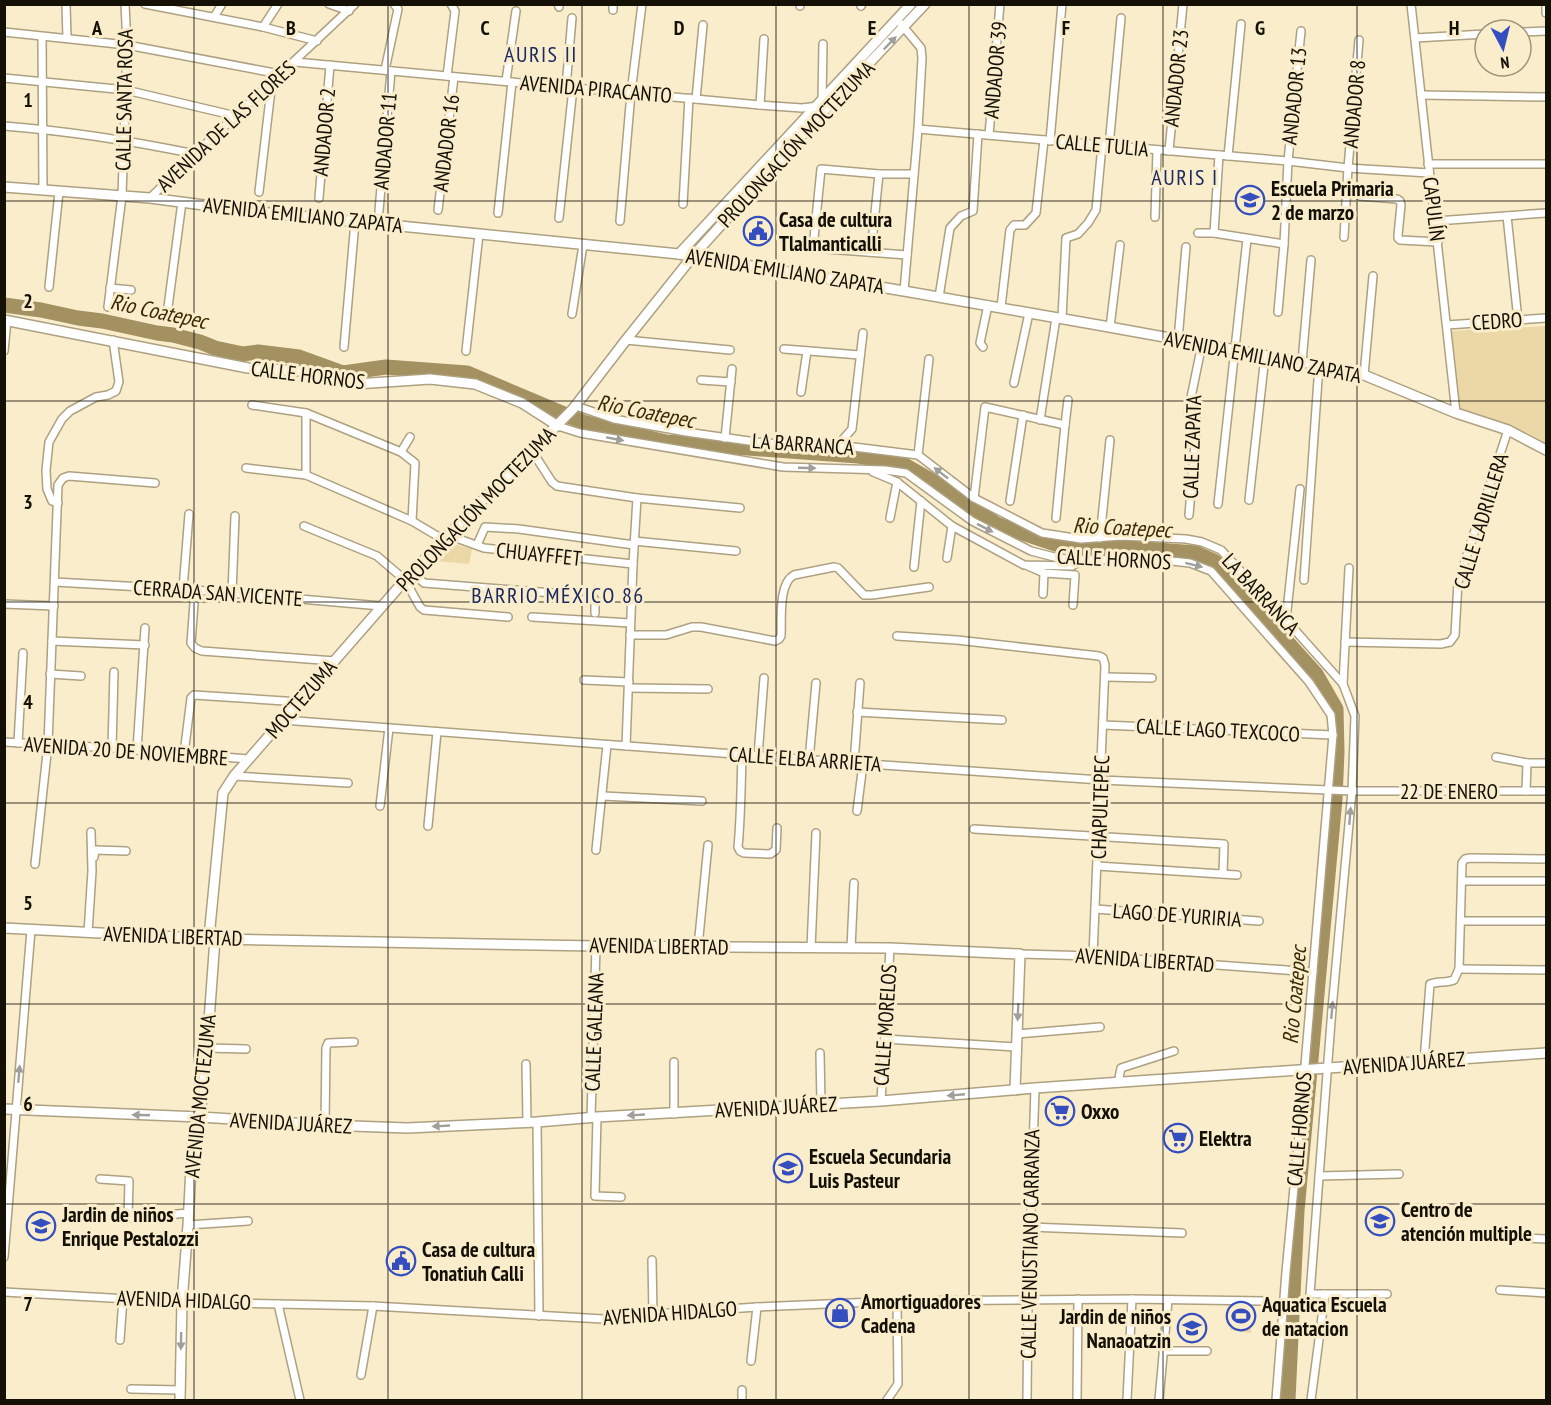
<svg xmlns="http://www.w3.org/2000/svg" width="1551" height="1405" font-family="'PT Sans Narrow',sans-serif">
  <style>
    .green { fill: #ecd8a7 }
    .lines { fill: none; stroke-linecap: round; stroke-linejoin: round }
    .river { stroke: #a39161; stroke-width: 15 }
    .street-casing { stroke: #ada181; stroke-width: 10 }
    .secondary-casing { stroke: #ada181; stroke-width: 12 }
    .street { stroke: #fff; stroke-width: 7 }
    .secondary { stroke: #fff; stroke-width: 9 }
    .oneway { fill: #a19f9b }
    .grid { fill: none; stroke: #141005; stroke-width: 1.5; stroke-opacity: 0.55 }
    .labels { text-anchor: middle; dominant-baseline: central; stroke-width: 6; stroke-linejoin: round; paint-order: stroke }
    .street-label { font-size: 21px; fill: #141005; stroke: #faedcc }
    .poi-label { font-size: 21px; font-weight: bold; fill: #141005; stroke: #faedcc; text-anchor: start }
    .neighbourhood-label { font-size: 22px; letter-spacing: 1.5px; fill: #1b2960; stroke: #faedcc }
    .water-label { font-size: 22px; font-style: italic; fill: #392b02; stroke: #faedcc }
    .grid-label { font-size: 20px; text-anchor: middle; font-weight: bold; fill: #141005; stroke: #faedcc; stroke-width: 6; stroke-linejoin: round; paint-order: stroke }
  </style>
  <rect width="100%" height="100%" fill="#faedcc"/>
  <!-- green -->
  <g class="green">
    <polygon points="1546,326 1546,447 1457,407 1451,331"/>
    <polygon points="450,543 472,549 469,564 436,561"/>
    <polygon points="1231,1305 1252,1305 1251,1333 1230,1330"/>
  </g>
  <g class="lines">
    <!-- river -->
    <polyline class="river" points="4,305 41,310 78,318 102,321 157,333 173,335 200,342 215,348 243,354 258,352 299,357 343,373 386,367 467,373 583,422 666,442 858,456 901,463 939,485 996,524 1067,548 1118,547 1196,553 1214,561 1316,674 1336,709 1337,752 1335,799 1297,1211 1288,1400"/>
    <!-- street casing -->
    <g class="street-casing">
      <g id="street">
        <polyline points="66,4 67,38"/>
        <polyline points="145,4 263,27 317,41"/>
        <polyline points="329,4 349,11"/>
        <polyline points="558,4 559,7"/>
        <polyline points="1411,4 1456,413"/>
        <polyline points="1546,4 1546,13"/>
        <polyline points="800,6 800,4"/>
        <polyline points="861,6 862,4"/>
        <polyline points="613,10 613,4"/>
        <polyline points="214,17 222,4"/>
        <polyline points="901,24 921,48 922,58 918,129 904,291"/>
        <polyline points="263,27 278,4"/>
        <polyline points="4,32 127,45 280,74"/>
        <polyline points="1521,32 1546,31"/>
        <polyline points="42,37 43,190"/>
        <polyline points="1415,38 1485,34"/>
        <polyline points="295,62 760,105 802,108 818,106"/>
        <polyline points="385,70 398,9 394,4"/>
        <polyline points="447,76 455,11 451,4"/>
        <polyline points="4,78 126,90 236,116"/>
        <polyline points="506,81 516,11"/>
        <polyline points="566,87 572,18"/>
        <polyline points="1421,95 1546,97"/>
        <polyline points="696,99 703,25"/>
        <polyline points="822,102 823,44"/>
        <polyline points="760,105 764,39"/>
        <path d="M4 126C69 131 132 141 195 154"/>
        <polyline points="918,129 1288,161 1348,168 1429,173"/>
        <polyline points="989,135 1000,4"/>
        <polyline points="1050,141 1062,4"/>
        <polyline points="1109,146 1121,18"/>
        <polyline points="1169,151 1183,4"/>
        <polyline points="1228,156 1241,24"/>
        <polyline points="1428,164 1546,164"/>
        <polyline points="259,192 272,81"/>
        <polyline points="1360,196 1397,199 1400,201 1401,205 1398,235 1398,238 1400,240 1438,242"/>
        <polyline points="150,198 195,154 355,4"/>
        <polyline points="319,198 330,65"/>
        <polyline points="683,204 689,98"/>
        <polyline points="438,210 454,77"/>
        <polyline points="379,211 391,71"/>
        <polyline points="498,213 512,82"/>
        <polyline points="1507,216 1518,320"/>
        <polyline points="1155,217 1157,150"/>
        <polyline points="559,218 573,88"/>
        <polyline points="620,221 631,93 642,4"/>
        <polyline points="1436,221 1546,213"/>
        <polyline points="1198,233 1214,233 1284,244"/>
        <polyline points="1214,233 1219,155"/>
        <polyline points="1344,237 1348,168 1359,40"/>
        <polyline points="871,252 879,174"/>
        <polyline points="907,255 813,248 821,169 879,174 914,174"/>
        <polyline points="49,287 59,192"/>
        <polyline points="110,288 131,290"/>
        <polyline points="939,297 950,228 961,216 973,211 978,134"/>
        <polyline points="108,307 122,196 127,45 125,4"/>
        <polyline points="168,307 182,202"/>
        <polyline points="1001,307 1010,230 1014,225 1025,225 1036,213 1044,140"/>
        <polyline points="1278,312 1284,244 1288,161 1301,31"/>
        <polyline points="572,314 583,245"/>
        <polyline points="1062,318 1066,238 1078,234 1088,223 1096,210 1102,145"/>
        <polyline points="1447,325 1546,318"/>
        <polyline points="1110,327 1120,245"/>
        <polyline points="626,340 730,350"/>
        <polyline points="1178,340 1186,247"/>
        <polyline points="344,347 355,222"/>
        <polyline points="983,347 980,343 988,305"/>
        <polyline points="784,349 860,355"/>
        <polyline points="4,351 7,320"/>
        <polyline points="466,351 479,234"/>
        <polyline points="1302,362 1311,260"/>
        <polyline points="1364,375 1373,276"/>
        <polyline points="701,380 731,382"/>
        <polyline points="1014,383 1029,313"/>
        <polyline points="801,392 807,351"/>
        <polyline points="252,405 306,413 401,452"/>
        <polyline points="576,406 614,419 686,432 756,442 802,446 854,447 918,455 974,498 1042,533 1081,539 1121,536 1186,539 1202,542 1221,550 1286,620 1343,684 1355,716 1352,791 1332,1009 1310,1294 1387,1294"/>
        <polyline points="306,413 306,475"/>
        <polyline points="1040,420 1056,318"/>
        <polyline points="558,426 580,433 783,467 885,470 906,473 972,521 1031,551 1058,558 1082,560 1153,559 1190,563 1211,571 1309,682 1331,715 1333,735 1300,1124 1286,1272 1276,1400"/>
        <polyline points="410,437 401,452 415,463 412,521"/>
        <polyline points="725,438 732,369"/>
        <polyline points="837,446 852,429 863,333"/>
        <polyline points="532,451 552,482 557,486 637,498 740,508"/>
        <polyline points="918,455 929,359"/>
        <polyline points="246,468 306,475 412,521 444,540"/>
        <polyline points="873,472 897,482 952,526 1024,565 1072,566 1082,560"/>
        <polyline points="974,498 985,407 1065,425"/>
        <polyline points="1249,500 1265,356"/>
        <polyline points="1010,501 1023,415"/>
        <polyline points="58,503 52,501 47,489 46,470 49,442 62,419 70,411 96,397 108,395 116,391 119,382 113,340"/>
        <polyline points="1218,504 1247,239"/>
        <polyline points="1189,515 1197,420 1188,412 1202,344"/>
        <polyline points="890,518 897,482"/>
        <polyline points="1056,518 1065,425 1068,400"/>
        <polyline points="304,526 377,556 405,580 420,607 424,610 508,617"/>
        <polyline points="448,535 484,548 633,564"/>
        <polyline points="1100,538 1110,440"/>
        <polyline points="634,541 736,551"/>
        <polyline points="477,545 485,527 519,529 634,545"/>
        <polyline points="947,558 952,526"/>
        <polyline points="1028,566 1044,573 1075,575 1073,605"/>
        <polyline points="914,567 921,501"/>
        <polyline points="413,573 424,583 592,596 595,600 595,613"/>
        <polyline points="1304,580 1319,365"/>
        <polyline points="55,582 195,590 381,606"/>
        <polyline points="183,589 189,514"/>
        <polyline points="195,590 191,643 195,648 202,651 335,661"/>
        <polyline points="232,593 235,516"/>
        <polyline points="1043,594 1044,573"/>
        <polyline points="4,604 54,606"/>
        <polyline points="532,617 630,623"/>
        <polyline points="1286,620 1300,489"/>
        <path d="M630 635H666L692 627H701L775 641 779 639 781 636C782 619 778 584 794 575L834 567 838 568 864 595H872L929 587"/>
        <polyline points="897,636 957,640 1099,656 1103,658 1105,665 1093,956"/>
        <polyline points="52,641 145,645"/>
        <polyline points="1345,642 1441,644 1450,642 1455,635 1458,582 1508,430"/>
        <polyline points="50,674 81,676"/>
        <polyline points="1105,677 1152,678"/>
        <polyline points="584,680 629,682"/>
        <polyline points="1343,684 1349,568"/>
        <polyline points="629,688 708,689"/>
        <polyline points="857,712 1002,720"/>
        <polyline points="283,720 854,763 1101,780 1352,791 1546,791"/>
        <polyline points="1103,725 1333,735"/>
        <polyline points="4,742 112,748 248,759"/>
        <polyline points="18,743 23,653"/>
        <polyline points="626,746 633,564 637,498"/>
        <polyline points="112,748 114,672"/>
        <polyline points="137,750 145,628"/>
        <polyline points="184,754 191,698 194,695 300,702"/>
        <path d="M742 755C741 786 741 816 738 847L740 851 744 853 770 854 776 850 777 828"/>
        <polyline points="758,756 764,678"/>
        <polyline points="1496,757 1527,763"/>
        <polyline points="809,760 816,683"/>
        <polyline points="854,763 860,683"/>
        <polyline points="234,776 348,783"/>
        <polyline points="1526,791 1527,763 1546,763"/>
        <polyline points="603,796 702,801"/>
        <polyline points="380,806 389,728"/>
        <polyline points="857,811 863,764"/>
        <polyline points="428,826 437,732"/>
        <polyline points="974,829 1224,844 1223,874"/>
        <polyline points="596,850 607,745"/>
        <polyline points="94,857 95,850 126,851"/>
        <polyline points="35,864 48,744 58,485 63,478 69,476 155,483"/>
        <polyline points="1097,866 1237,875"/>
        <polyline points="1462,881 1546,881"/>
        <polyline points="1095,909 1259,921"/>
        <polyline points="1461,921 1546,921"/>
        <polyline points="88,933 92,871 91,832"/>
        <polyline points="698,947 708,845"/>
        <polyline points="811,948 816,833"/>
        <polyline points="851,948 854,883"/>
        <polyline points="1020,954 1093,956 1313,972"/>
        <polyline points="1459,969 1546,970"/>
        <polyline points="1017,1034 1100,1027"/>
        <polyline points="885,1039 1016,1047"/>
        <polyline points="207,1048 246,1049"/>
        <polyline points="820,1053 821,1104"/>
        <path d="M1424 1061 1430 984C1439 981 1446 983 1454 980L1459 969 1462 863 1465 859 1470 858 1546 859"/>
        <polyline points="674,1062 674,1114"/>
        <polyline points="526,1064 527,1122"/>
        <polyline points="1118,1083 1121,1068 1174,1051"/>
        <polyline points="881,1101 890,948"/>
        <polyline points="597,1117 595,1196 621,1197"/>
        <polyline points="591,1118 596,946"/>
        <polyline points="537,1122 539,1316"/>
        <polyline points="325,1125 326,1048 328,1043 354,1042"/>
        <polyline points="1319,1176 1399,1174"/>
        <polyline points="100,1179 129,1181 128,1218 189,1213"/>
        <polyline points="188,1225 248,1221"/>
        <polyline points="1030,1227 1182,1233"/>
        <polyline points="1501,1237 1546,1239"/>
        <polyline points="4,1257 31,930"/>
        <polyline points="652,1260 653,1314"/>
        <polyline points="1500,1290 1546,1293"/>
        <polyline points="4,1292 182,1302 373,1306 621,1320 653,1314 757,1307 897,1301 1132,1299 1263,1301"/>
        <polyline points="278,1304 300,1400"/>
        <polyline points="120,1340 123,1298"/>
        <polyline points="1163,1351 1207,1351"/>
        <polyline points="751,1361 757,1307"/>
        <polyline points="361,1375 373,1306"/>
        <polyline points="131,1389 180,1390"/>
        <polyline points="742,1400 742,1390"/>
        <polyline points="887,1400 898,1384 897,1301"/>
        <polyline points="1027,1400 1028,1301 1035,1088"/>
        <polyline points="1077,1400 1078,1299"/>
        <polyline points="1127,1400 1132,1299"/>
        <polyline points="1159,1400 1168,1300"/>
        <polyline points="1311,1400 1325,1294"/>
      </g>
    </g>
    <!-- secondary casing -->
    <g class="secondary-casing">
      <g id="secondary">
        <polyline points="4,187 150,198 250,211 679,254 904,291 1098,325 1319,365 1364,375 1456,413 1508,430 1546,450"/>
        <polyline points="679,254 911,4"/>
        <polyline points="4,320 248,368 301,371 356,384 430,379 475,384 522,403 558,426"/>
        <polyline points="4,928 215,939 596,946 890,948 1020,954 1015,1090"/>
        <polyline points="4,1109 200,1117 325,1125 407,1128 537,1122 597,1117 881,1101 1035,1088 1546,1053"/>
        <polyline points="180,1400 182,1302 188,1225 193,1129 200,1117 207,1048 215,939 210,927 223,793 234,776 405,580 448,535 573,409 626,340 693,256 823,112 925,4"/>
      </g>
    </g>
    <!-- street -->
    <use href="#street" class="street"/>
    <!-- secondary -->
    <use href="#secondary" class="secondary"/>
  </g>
  <!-- one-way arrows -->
  <defs><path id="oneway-solid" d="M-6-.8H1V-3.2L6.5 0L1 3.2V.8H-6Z" transform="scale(1.5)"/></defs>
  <g class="oneway">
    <use href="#oneway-solid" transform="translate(890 43) rotate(-46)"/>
    <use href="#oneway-solid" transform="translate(615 439) rotate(10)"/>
    <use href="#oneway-solid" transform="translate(807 468) rotate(2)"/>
    <use href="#oneway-solid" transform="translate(941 473) rotate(-142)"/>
    <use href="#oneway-solid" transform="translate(985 528) rotate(27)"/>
    <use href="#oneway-solid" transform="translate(1194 565) rotate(14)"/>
    <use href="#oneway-solid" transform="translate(1350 816) rotate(-85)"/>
    <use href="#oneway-solid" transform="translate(1332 1010) rotate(-85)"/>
    <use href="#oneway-solid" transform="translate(1018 1012) rotate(92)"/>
    <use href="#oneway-solid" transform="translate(19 1074) rotate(-85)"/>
    <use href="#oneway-solid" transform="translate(956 1095) rotate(175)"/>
    <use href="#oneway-solid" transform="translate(141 1115) rotate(-178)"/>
    <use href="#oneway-solid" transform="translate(636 1115) rotate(177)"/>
    <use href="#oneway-solid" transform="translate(441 1126) rotate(177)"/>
    <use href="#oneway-solid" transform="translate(181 1341) rotate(91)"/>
  </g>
  <!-- grid -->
  <path class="grid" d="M194 4V1400M388 4V1400M582 4V1400M776 4V1400M969 4V1400M1163 4V1400M1357 4V1400M4 201H1546M4 401H1546M4 602H1546M4 803H1546M4 1004H1546M4 1204H1546"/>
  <!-- icons -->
  <defs>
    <g id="school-ring" transform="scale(1.5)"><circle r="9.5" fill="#faedcc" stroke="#354ebf" stroke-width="1.5"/><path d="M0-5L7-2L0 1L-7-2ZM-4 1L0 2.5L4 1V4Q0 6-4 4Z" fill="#354ebf"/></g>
    <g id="civic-ring" transform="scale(1.5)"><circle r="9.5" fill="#faedcc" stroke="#354ebf" stroke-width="1.5"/><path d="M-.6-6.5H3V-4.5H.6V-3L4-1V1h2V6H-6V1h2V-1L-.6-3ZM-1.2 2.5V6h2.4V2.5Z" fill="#354ebf"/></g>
    <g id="supermarket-ring" transform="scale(1.5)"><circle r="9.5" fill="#faedcc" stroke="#354ebf" stroke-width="1.5"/><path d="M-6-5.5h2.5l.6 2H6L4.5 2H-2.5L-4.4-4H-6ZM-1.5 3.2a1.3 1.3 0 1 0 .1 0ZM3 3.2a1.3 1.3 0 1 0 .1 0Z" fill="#354ebf"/></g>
    <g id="shop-ring" transform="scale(1.5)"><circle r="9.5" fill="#faedcc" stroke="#354ebf" stroke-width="1.5"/><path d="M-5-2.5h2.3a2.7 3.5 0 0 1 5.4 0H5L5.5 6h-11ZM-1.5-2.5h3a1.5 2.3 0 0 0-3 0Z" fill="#354ebf"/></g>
    <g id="stadium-ring" transform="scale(1.5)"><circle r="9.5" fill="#faedcc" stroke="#354ebf" stroke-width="1.5"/><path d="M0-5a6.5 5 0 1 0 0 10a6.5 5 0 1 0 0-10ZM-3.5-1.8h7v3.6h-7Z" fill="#354ebf"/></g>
  </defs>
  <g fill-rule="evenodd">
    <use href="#school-ring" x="1250" y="200"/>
    <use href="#civic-ring" x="758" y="231"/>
    <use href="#supermarket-ring" x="1060" y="1111"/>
    <use href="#supermarket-ring" x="1178" y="1138"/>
    <use href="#school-ring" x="788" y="1168"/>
    <use href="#school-ring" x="1380" y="1221"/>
    <use href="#school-ring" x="41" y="1226"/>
    <use href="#civic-ring" x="401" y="1261"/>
    <use href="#shop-ring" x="840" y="1313"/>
    <use href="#stadium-ring" x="1241" y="1316"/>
    <use href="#school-ring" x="1192" y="1328"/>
  </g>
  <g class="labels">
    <!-- street labels -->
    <g class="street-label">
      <text transform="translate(995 70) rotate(-85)">ANDADOR 39</text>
      <text transform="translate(1176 78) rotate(-84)">ANDADOR 23</text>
      <text transform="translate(596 89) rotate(5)">AVENIDA PIRACANTO</text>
      <text transform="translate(1294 96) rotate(-84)">ANDADOR 13</text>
      <text transform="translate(124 100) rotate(-89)">CALLE SANTA ROSA</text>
      <text transform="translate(1354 104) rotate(-85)">ANDADOR 8</text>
      <text transform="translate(226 126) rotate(-43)">AVENIDA DE LAS FLORES</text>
      <text transform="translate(324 132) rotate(-85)">ANDADOR 2</text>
      <text transform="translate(385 141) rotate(-85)">ANDADOR 11</text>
      <text transform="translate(446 143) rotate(-83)">ANDADOR 16</text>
      <text transform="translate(796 144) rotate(-47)">PROLONGACIÓN MOCTEZUMA</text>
      <text transform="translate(1102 145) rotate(5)">CALLE TULIA</text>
      <text transform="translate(1434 209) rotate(83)">CAPULÍN</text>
      <text transform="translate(303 215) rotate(6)">AVENIDA EMILIANO ZAPATA</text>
      <text transform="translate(785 271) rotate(9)">AVENIDA EMILIANO ZAPATA</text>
      <text transform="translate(1497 321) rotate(-4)">CEDRO</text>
      <text transform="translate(1263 357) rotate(11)">AVENIDA EMILIANO ZAPATA</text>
      <text transform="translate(308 375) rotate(7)">CALLE HORNOS</text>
      <text transform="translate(803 444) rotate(4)">LA BARRANCA</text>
      <text transform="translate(1192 447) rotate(-88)">CALLE ZAPATA</text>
      <text transform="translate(476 509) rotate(-46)">PROLONGACIÓN MOCTEZUMA</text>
      <text transform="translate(1481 521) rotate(-73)">CALLE LADRILLERA</text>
      <text transform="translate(539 554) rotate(6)">CHUAYFFET</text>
      <text transform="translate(1114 559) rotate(3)">CALLE HORNOS</text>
      <text transform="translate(218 593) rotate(4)">CERRADA SAN VICENTE</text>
      <text transform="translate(1261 594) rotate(47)">LA BARRANCA</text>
      <text transform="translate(301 699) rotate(-49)">MOCTEZUMA</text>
      <text transform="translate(1218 730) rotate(3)">CALLE LAGO TEXCOCO</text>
      <text transform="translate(126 751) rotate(4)">AVENIDA 20 DE NOVIEMBRE</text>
      <text transform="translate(805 759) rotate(4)">CALLE ELBA ARRIETA</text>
      <text x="1449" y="791">22 DE ENERO</text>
      <text transform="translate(1100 807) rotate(-88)">CHAPULTEPEC</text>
      <text transform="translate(1177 915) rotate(4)">LAGO DE YURIRIA</text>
      <text transform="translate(173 936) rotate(2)">AVENIDA LIBERTAD</text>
      <text transform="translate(659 946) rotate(1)">AVENIDA LIBERTAD</text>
      <text transform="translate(1145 960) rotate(4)">AVENIDA LIBERTAD</text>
      <text transform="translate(885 1025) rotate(-86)">CALLE MORELOS</text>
      <text transform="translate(594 1032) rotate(-88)">CALLE GALEANA</text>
      <text transform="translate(1404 1063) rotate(-4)">AVENIDA JUÁREZ</text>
      <text transform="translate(200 1096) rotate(-84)">AVENIDA MOCTEZUMA</text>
      <text transform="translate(776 1107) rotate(-3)">AVENIDA JUÁREZ</text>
      <text transform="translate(291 1123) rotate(3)">AVENIDA JUÁREZ</text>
      <text transform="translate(1299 1129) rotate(-85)">CALLE HORNOS</text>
      <text transform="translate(1030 1244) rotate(-89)">CALLE VENUSTIANO CARRANZA</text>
      <text transform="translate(184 1300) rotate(2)">AVENIDA HIDALGO</text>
      <text transform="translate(670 1313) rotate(-4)">AVENIDA HIDALGO</text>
    </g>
    <!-- poi labels -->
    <g class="poi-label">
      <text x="1271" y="188">Escuela Primaria<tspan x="1271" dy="24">2 de marzo</tspan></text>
      <text x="779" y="219">Casa de cultura<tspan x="779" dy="24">Tlalmanticalli</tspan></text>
      <text x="1081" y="1111">Oxxo</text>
      <text x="1199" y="1138">Elektra</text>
      <text x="809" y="1156">Escuela Secundaria<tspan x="809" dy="24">Luis Pasteur</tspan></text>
      <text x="1401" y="1209">Centro de<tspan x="1401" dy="24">atención multiple</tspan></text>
      <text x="62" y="1214">Jardin de niños<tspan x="62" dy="24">Enrique Pestalozzi</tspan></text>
      <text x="422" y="1249">Casa de cultura<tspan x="422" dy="24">Tonatiuh Calli</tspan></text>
      <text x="861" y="1301">Amortiguadores<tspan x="861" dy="24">Cadena</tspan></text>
      <text x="1262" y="1304">Aquatica Escuela<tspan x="1262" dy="24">de natacion</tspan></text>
      <text x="1171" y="1316" text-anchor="end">Jardin de niños<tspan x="1171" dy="24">Nanaoatzin</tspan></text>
    </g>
    <!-- neighbourhood labels -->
    <g class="neighbourhood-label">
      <text x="541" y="54">AURIS II</text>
      <text x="1185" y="177">AURIS I</text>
      <text x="558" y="595">BARRIO MÉXICO 86</text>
    </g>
    <!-- water labels -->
    <g class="water-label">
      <text transform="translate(159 311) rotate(12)">Rio Coatepec</text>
      <text transform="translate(646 411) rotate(11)">Rio Coatepec</text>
      <text transform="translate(1122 527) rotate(3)">Rio Coatepec</text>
      <text transform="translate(1294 995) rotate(-85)">Rio Coatepec</text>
    </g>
  </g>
  <g class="grid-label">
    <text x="97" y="35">A</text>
    <text x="291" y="35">B</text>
    <text x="485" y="35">C</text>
    <text x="679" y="35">D</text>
    <text x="872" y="35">E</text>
    <text x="1066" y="35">F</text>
    <text x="1260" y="35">G</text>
    <text x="1454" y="35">H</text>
    <text x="28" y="107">1</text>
    <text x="28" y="308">2</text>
    <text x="28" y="509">3</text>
    <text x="28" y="709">4</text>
    <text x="28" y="910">5</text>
    <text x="28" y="1111">6</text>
    <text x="28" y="1311">7</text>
  </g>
  <!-- border -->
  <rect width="1551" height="1405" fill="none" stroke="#141005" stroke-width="12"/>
  <!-- north arrow -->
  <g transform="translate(1503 48) rotate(173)"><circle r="28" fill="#faedcc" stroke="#9e957c" stroke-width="1.5"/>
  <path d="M0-4.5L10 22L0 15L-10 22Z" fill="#354ebf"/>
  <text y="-9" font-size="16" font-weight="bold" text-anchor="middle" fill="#141005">N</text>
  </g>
</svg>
